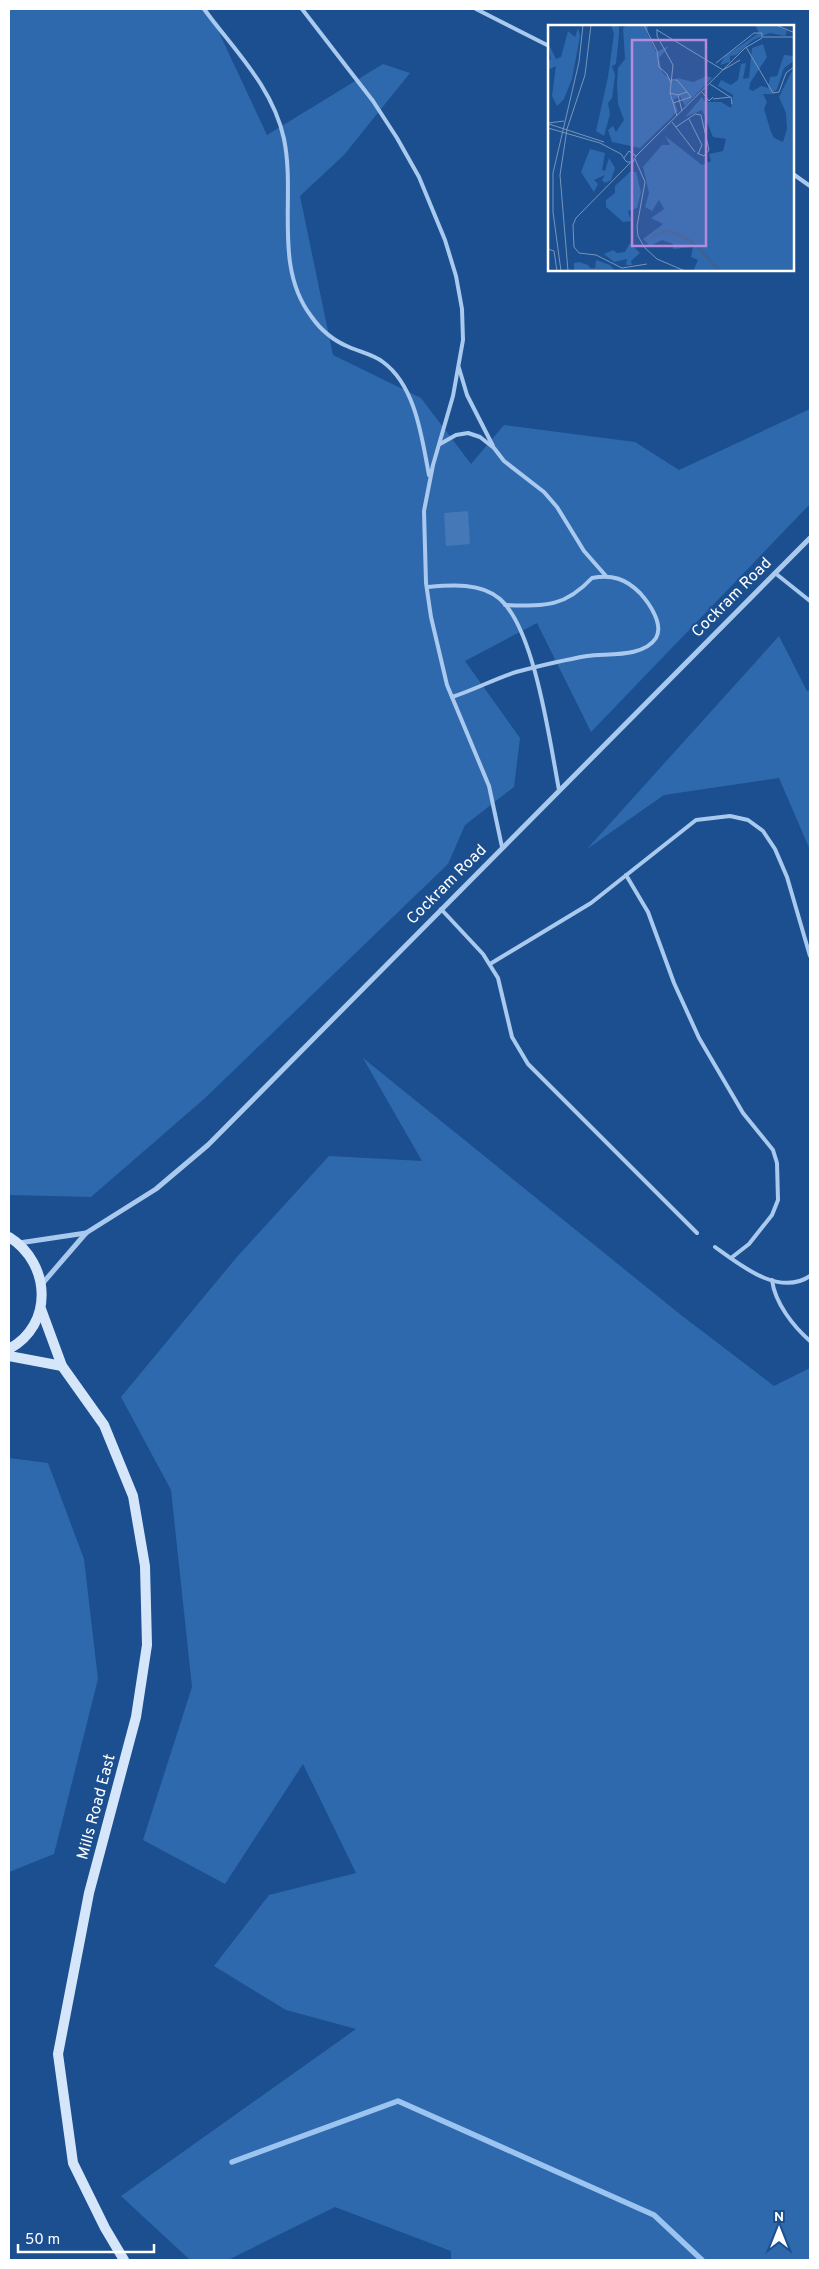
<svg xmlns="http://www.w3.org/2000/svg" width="819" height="2269" font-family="Overpass,sans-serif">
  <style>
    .green { fill: #2e69ad }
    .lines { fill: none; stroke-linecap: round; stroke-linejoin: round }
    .stream { stroke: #9cc4f0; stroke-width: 5.5 }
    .building { fill: #4478b7 }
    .service { stroke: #a9c9ee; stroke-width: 4 }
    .minor { stroke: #a9c9ee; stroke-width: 5 }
    .secondary { stroke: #d6e6fa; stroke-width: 10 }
    .labels { text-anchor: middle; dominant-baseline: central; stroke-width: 4; stroke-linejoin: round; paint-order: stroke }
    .street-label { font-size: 16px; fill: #fff; stroke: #1b4f8f }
    .inset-river { fill: none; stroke: #3c6290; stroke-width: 2.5 }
    .inset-road { fill: none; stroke: #7695bc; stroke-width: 1 }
    .view { fill: #b68bdc; fill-opacity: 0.15; stroke: #b68bdc; stroke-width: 2.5 }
    .inset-edge { fill: none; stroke: #fff; stroke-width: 2.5 }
  </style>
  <rect width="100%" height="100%" fill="#1b4f8f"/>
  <!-- green -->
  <g class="green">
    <polygon points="9,9 208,9 267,135 383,64 410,73 344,155 300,196 333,355 421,398 471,464 504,425 635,442 679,470 810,409 810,504 591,732 537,623 465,661 520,738 514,787 465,825 448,864 204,1099 91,1197 9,1195"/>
    <polygon points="779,636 807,691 810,691 810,850 779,778 664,795 587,849"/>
    <polygon points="363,1058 681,1315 774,1386 810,1368 810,2260 451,2260 451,2251 335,2207 228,2260 190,2260 121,2196 356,2029 286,2010 214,1966 269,1895 356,1873 303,1764 225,1884 143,1840 192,1687 171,1490 121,1397 236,1258 329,1156 422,1161"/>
    <polygon points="9,1458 48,1463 84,1559 98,1679 54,1854 9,1872"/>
  </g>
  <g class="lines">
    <!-- stream -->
    <polyline class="stream" points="232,2162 398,2101 654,2215 702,2260"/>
  </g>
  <!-- building -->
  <polygon class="building" points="468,511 470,544 446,546 444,513"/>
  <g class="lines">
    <!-- service -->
    <g class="service">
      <path d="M204 9C234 50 273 87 284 139 296 197 273 266 311 316 320 329 334 341 349 347 360 352 374 355 383 362 416 386 422 439 429 475"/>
      <polyline points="302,9 373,101 397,138 419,177 445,240 456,276 462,309 463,340 453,396 433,465 424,511 426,583 431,617 447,685 489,786 502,847"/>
      <polyline points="476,9 549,46"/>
      <polyline points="793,174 810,186"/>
      <polyline points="459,368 467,395 493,446"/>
      <polyline points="440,444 456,435 468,433 480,437 494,448 504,461 544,492 557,507 584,551 606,576"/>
      <polyline points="775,573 810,601"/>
      <path d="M427 587C450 585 481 582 500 599 535 630 550 743 559 790"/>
      <path d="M452 697C474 690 494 679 516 672 539 666 564 660 587 656 607 653 643 658 656 638 664 624 649 603 640 593 626 579 612 574 592 578 564 608 544 606 505 605"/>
      <polyline points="626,875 648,912 674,983 699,1038 743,1113 773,1150 777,1163 778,1200 772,1215 749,1244 731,1258"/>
      <polyline points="441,909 483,954 498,978 512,1037 528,1064 697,1233"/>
      <polyline points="490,964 591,903 696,820 730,816 748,820 763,831 775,849 787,877 810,956"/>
      <path d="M715 1247C740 1265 779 1297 810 1276"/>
      <path d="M772 1280C775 1303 793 1326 810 1341"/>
    </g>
    <!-- minor -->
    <g class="minor">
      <polyline points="19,1243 86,1233"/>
      <polyline points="42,1284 86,1233 156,1189 208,1145 810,538"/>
    </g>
    <!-- secondary -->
    <g class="secondary">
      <path d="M9 1237C51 1263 54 1325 9 1349"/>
      <polyline points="41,1309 62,1366 104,1425 133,1496 145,1566 147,1645 136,1717 89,1893 58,2054 73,2163 105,2228 124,2260"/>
      <polyline points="9,1356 62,1366"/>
    </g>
  </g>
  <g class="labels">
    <!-- street labels -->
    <g class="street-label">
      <text transform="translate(732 598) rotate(-45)">Cockram Road</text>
      <text transform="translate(447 885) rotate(-45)">Cockram Road</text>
      <text transform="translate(97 1807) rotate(-75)">Mills Road East</text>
    </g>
  </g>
  <!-- overview -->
  <g transform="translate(548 25)">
    <rect width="246" height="246" fill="#1b4f8f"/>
    <path d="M63 0H71V9L68 39 64 41 67 50 64 73 60 78 62 89 56 111 48 106 60 52 66 9ZM79 0H100L99 8 108 27 121 21 111 33 114 47 126 57 129 53 145 57 159 51 164 53 137 81 132 71 126 75 130 86 92 123 64 117 60 105 65 101 68 107 76 95 70 79 69 59 70 43 77 34 75 3ZM207 0H230L239 6 237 11 222 8 205 15 188 30 182 31V37L172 40 177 31 211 8ZM30 3 32 11 24 54 16 74 9 81 4 71 8 41 0 45V35H3L0 18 8 34 13 32 20 6 27 12ZM215 19 219 32 202 58 201 64 205 66 213 61 220 63 222 52 229 51 236 30 246 31V36L236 43 229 64 224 69H215L219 77 216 84 223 107 226 113 235 117 239 104 238 88 231 72 246 42V246H145L150 235 143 232 145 222 125 224V219L114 215 102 221 95 214 115 199 103 193 116 184 111 175 104 186 97 182 101 168 95 142 114 120H122L117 111 154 140 163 136 161 129 175 126 178 114 165 112 154 85 137 92 154 72 157 77H173L183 83 185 70 170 61 173 55 183 60 190 55 193 39 198 38 195 54 201 53 204 23ZM42 124 57 128 54 145 57 146 61 133 67 143 63 155 57 158 54 155 57 150 46 155 50 159 46 167 33 147ZM82 147H88L93 167 89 183 80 186 83 196 75 197 58 182V175L67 168V161ZM82 218 92 228 83 236 84 240H78L79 234 66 237 56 229 65 225 69 228 77 227ZM48 235 62 240 67 246H47ZM31 237 40 240 44 245 26 246V238Z" fill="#2e69ad"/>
    <path class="inset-river" d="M105 211 120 205 143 216 172 246M35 246 53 243"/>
    <path class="inset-road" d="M96 0 109 26 111 42 119 49 123 58M228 0 247 8M109 4V11L125 40 122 68 129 91M109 5 175 45M215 12H247M198 22 225 68 231 67 238 48 247 41M175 45 192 35M124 55H129L139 67M162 59 182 72M154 67 161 76 165 72M122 68 130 70 134 86M165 74 183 72 184 79M125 78 143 72 139 67 130 70M141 94 154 120 150 129M124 97 147 127M0 98 16 96M1 99 56 117M128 102 147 89 153 90 161 125 156 131 149 128M0 103 52 118 73 129 77 135 79 137H85L88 131 81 126 76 133M88 131 197 23 214 13V8H206L168 38M87 134 97 157 89 201 90 211 97 223 109 234 137 246M82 138 28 193 25 200 26 222 31 228 48 230 74 243 99 239M0 224 6 226 9 246M13 246 5 187V148L31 37 35 0M20 246 12 150 19 104 37 50 43 0"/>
    <path class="view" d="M84 15H158V221H84Z"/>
    <rect width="246" height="246" class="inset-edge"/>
  </g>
  <!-- border -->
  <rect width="819" height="2269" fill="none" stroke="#ffffff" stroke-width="20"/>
  <!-- north arrow -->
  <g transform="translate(779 2229)" stroke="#1b4f8f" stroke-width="4" paint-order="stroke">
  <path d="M0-4L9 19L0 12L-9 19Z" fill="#ffffff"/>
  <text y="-8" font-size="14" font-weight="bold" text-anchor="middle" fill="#ffffff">N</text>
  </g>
  <!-- scale -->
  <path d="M18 2244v8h136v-8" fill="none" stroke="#ffffff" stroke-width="2.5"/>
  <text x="25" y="2244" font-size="15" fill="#ffffff" stroke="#1b4f8f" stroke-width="4" paint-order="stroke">50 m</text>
</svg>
